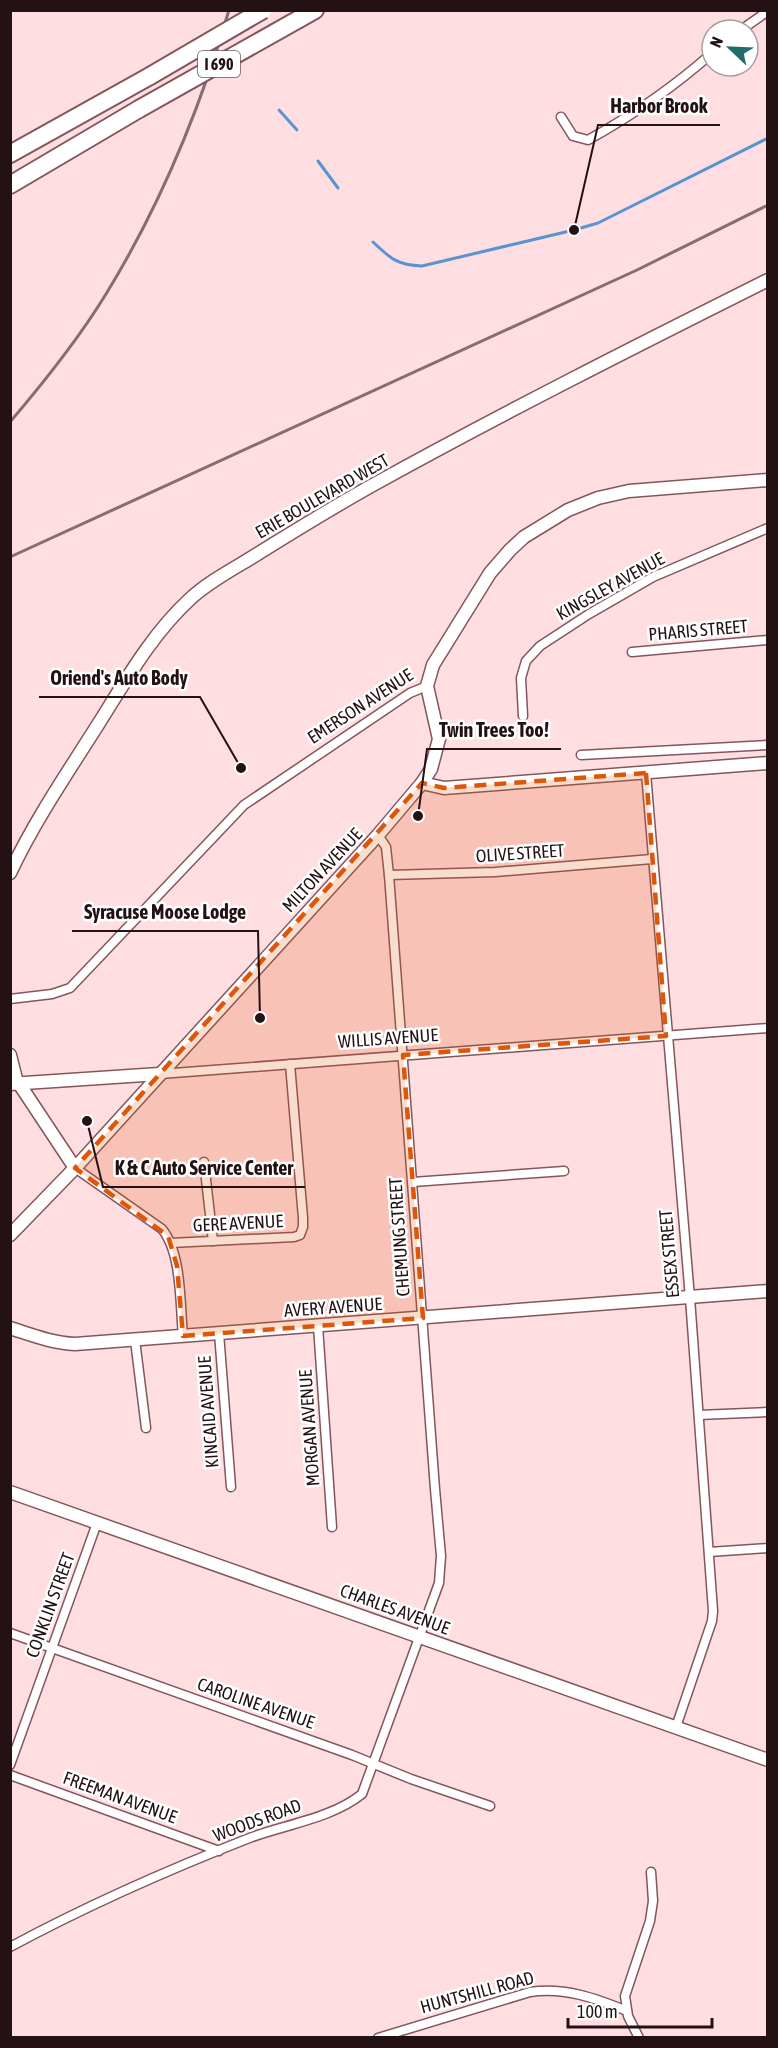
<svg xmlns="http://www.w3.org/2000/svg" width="778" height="2048" font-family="'Asap Condensed',sans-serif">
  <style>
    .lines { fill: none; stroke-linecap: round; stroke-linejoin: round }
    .stream { stroke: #5a94d0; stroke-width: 3 }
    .street-casing { stroke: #83565c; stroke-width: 11 }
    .secondary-casing { stroke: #83565c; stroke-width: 15 }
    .highway-casing { stroke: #83565c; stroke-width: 20 }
    .street { stroke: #fff; stroke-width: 8 }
    .secondary { stroke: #fff; stroke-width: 12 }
    .highway { stroke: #fff; stroke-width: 16 }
    .rail { stroke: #856d70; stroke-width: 3 }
    .highway-bridge-casing { stroke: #83565c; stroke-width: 20; stroke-linecap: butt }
    .highway-bridge { stroke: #fff; stroke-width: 16 }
    .marked { fill: #de550c; fill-opacity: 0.2; stroke: #de550c; stroke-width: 4.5; stroke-dasharray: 12 8; stroke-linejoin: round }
    .labels { text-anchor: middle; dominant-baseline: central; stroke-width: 5; stroke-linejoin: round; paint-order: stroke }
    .shield { fill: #fff; stroke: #65585a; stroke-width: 1.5 }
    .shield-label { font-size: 16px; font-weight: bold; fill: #231114 }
    .street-label { font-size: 18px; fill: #231114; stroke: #fff }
    .leader { fill: none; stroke: #231114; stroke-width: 2 }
    .callout-dot { fill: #231114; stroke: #fff; stroke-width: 2 }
    .callout-label { font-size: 20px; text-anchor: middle; font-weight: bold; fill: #231114; stroke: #fff; stroke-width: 5; stroke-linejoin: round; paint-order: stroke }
  </style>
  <rect width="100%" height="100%" fill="#ffdee1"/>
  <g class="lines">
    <!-- stream -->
    <g class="stream">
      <polyline points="279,110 297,130"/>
      <polyline points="318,161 338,188"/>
      <path d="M373 242C391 259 397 265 422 266L574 230 598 223 768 138"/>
    </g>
    <!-- street casing -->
    <g class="street-casing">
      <g id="street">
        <polyline points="741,30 768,11"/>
        <path d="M561 117 573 136 588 140C633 115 674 87 712 53"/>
        <polyline points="632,652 768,640"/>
        <polyline points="523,716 521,678 526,661 540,646 589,614 653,577 768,528"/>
        <polyline points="581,755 768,745"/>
        <polyline points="646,773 690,1298 713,1611 712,1621 676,1727"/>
        <polyline points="389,875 495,872 652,859"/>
        <polyline points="10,999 52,994 70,988 244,805 410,693 427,686"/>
        <polyline points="160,1074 768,1028"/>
        <polyline points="204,1162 213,1241"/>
        <path d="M75 1168 162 1229C182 1253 180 1305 183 1336"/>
        <polyline points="413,1182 564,1171"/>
        <polyline points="171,1243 294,1237 300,1235 303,1227 303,1218 290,1064"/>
        <polyline points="318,1326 332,1527"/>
        <polyline points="219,1333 231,1487"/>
        <polyline points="135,1340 146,1428"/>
        <polyline points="699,1415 768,1412"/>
        <polyline points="709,1552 768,1548"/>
        <polyline points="10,1633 352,1755 411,1779 490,1806"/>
        <polyline points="10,1765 97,1523"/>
        <polyline points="10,1775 219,1851"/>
        <path d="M10 1947C88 1905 170 1869 252 1837 288 1824 332 1818 362 1794L439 1583 441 1556 435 1489 389 875 386 847 378 835"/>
        <path d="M378 2038 530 1992C565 1987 595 1998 627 2011"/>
        <polyline points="639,2038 628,2016 625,1996 650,1921 653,1901 651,1872"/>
      </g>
    </g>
    <!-- secondary casing -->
    <g class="secondary-casing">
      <g id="secondary">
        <polyline points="422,783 444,788 768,763"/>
        <path d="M10 873C35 820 68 772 99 723 126 680 152 634 190 599 207 583 231 570 251 558 291 533 330 509 371 486 501 414 634 347 768 280"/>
        <polyline points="10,1055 16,1079 75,1168"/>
        <polyline points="10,1084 159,1074"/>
        <polyline points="10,1235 75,1168 378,835 422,783 431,769 439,739 427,686 433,665 490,573 510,550 524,537 568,510 598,498 629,491 768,480"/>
        <path d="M10 1328C32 1335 52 1343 75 1344L768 1291"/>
        <polyline points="10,1492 768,1760"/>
      </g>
    </g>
    <!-- highway casing -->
    <g class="highway-casing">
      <g id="highway">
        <polyline points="299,19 315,10"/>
        <polyline points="10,154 150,76"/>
        <polyline points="10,185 139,109"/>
      </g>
    </g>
    <!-- street -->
    <use href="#street" class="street"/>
    <!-- secondary -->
    <use href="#secondary" class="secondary"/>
    <!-- highway -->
    <use href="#highway" class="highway"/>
    <!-- rail -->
    <g class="rail">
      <path d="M10 422C45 381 78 340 106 294 160 206 200 109 229 10"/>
      <polyline points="10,557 637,270 768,205"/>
    </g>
    <!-- highway-bridge casing -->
    <g class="highway-bridge-casing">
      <g id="highway-bridge">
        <polyline points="150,76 263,10"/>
        <polyline points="139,109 299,19"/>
      </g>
    </g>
    <!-- highway-bridge -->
    <use href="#highway-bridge" class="highway-bridge"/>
  </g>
  <!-- marked area -->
  <path class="marked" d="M646 773 666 1036 403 1055 423 1318 183 1336 177 1266 168 1236 75 1168 422 783 444 788Z"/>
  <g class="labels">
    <!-- shield labels -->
    <rect class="shield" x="198" y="51" width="42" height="26" rx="4.5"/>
    <g class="shield-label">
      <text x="219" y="64">I 690</text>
    </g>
    <!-- street labels -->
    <g class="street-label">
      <text transform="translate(322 496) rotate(-30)">ERIE BOULEVARD WEST</text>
      <text transform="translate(610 586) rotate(-29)">KINGSLEY AVENUE</text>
      <text transform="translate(698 630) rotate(-5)">PHARIS STREET</text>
      <text transform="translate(360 706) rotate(-33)">EMERSON AVENUE</text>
      <text transform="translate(520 853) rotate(-4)">OLIVE STREET</text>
      <text transform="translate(322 870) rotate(-47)">MILTON AVENUE</text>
      <text transform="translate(388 1038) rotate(-4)">WILLIS AVENUE</text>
      <text transform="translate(238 1223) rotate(-3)">GERE AVENUE</text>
      <text transform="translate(399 1237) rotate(-94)">CHEMUNG STREET</text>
      <text transform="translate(669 1254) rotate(-95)">ESSEX STREET</text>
      <text transform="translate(333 1307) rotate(-4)">AVERY AVENUE</text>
      <text transform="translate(208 1412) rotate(-94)">KINCAID AVENUE</text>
      <text transform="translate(309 1428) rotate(-94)">MORGAN AVENUE</text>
      <text transform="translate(50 1605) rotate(-70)">CONKLIN STREET</text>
      <text transform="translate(395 1609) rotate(20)">CHARLES AVENUE</text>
      <text transform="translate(256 1703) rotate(19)">CAROLINE AVENUE</text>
      <text transform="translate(120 1797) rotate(20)">FREEMAN AVENUE</text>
      <text transform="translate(257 1820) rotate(-20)">WOODS ROAD</text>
      <text transform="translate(477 1992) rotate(-15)">HUNTSHILL ROAD</text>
    </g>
  </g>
  <!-- callouts -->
  <path class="leader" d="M574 230L598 125H720M241 768L200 697H39M418 816L427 749H561M260 1018L258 931H72M87 1121L103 1187H305"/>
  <g class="callout-dot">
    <circle cx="574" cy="230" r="6"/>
    <circle cx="241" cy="768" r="6"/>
    <circle cx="418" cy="816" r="6"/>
    <circle cx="260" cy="1018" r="6"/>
    <circle cx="87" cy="1121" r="6"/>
  </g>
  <g class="callout-label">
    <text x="659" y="113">Harbor Brook</text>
    <text x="119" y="685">Oriend's Auto Body</text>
    <text x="494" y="737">Twin Trees Too!</text>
    <text x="165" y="919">Syracuse Moose Lodge</text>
    <text x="204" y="1175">K &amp; C Auto Service Center</text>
  </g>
  <!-- border -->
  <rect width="778" height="2048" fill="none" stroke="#231114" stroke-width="24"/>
  <!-- north arrow -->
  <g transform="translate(730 48) rotate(293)"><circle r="28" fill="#ffffff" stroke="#a7a0a1" stroke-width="1.5"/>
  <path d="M0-4.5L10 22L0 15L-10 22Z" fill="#226d6a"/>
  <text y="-9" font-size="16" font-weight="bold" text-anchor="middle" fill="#231114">N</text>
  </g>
  <!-- scale -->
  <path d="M568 2018v9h144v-9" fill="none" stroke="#231114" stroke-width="3"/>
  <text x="577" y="2018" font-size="18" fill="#231114" stroke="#ffffff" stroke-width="4.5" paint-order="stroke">100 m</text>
</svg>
